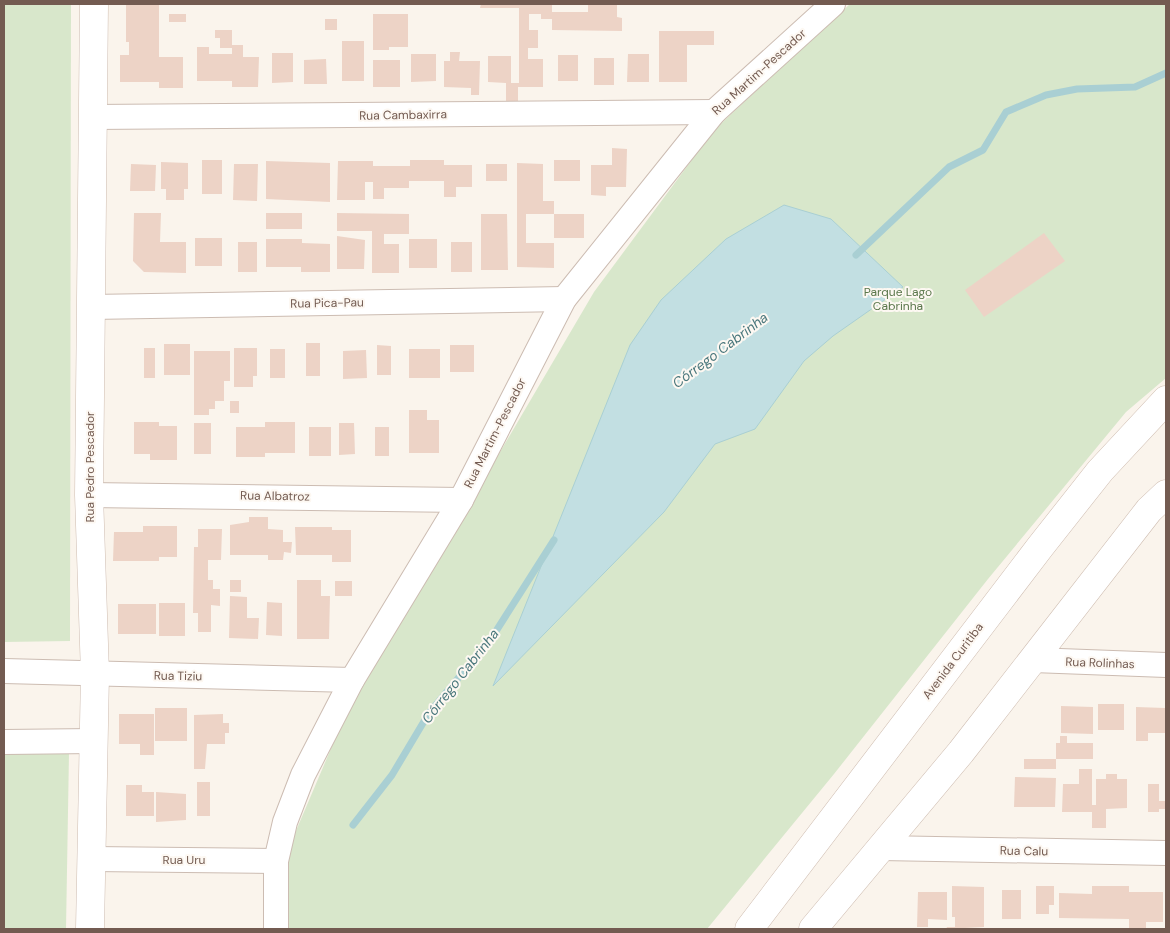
<svg xmlns="http://www.w3.org/2000/svg" width="1170" height="933" font-family="'DM Sans',sans-serif">
  <style>
    .green { fill: #d8e7cb }
    .water { fill: #c2dfe2; stroke: #a9cfd3 }
    .lines { fill: none; stroke-linecap: round; stroke-linejoin: round }
    .stream { stroke: #a9cfd3; stroke-width: 7 }
    .building { fill: #edd3c6 }
    .street-casing { stroke: #ccbcb2; stroke-width: 26 }
    .secondary-casing { stroke: #cebcb0; stroke-width: 29 }
    .street { stroke: #fff; stroke-width: 24 }
    .secondary { stroke: #fff; stroke-width: 28 }
    .labels { text-anchor: middle; dominant-baseline: central; stroke-width: 4; stroke-linejoin: round; paint-order: stroke }
    .street-label { font-size: 12px; fill: #735b51; stroke: #fdf8f2 }
    .park-label { font-size: 12px; fill: #5a774b; stroke: #fdf8f2 }
    .water-label { font-size: 14px; font-style: italic; fill: #4a777c; stroke: #fdf8f2 }
  </style>
  <rect width="100%" height="100%" fill="#faf4ec"/>
  <!-- green -->
  <g class="green">
    <polygon points="4,4 71,4 70,641 4,642"/>
    <polygon points="850,4 1166,4 1166,378 1126,412 988,579 834,774 707,929 283,929 284,859 361,678 473,498 594,292 714,130"/>
    <polygon points="69,753 66,929 4,929 4,754"/>
  </g>
  <!-- water -->
  <polygon class="water" points="784,205 831,219 903,287 833,336 804,361 755,429 715,444 664,512 493,686 630,345 661,300 726,239"/>
  <g class="lines">
    <!-- stream -->
    <g class="stream">
      <polyline points="856,255 949,167 983,150 1006,112 1046,95 1077,89 1135,87 1166,73"/>
      <polyline points="353,825 392,775 429,713 491,639 554,540"/>
    </g>
  </g>
  <!-- building -->
  <g class="building">
    <polygon points="126,4 159,4 159,57 183,57 183,88 159,88 159,82 120,82 120,55 129,55 129,42 126,42"/>
    <polygon points="481,4 552,4 552,12 588,12 588,4 617,4 617,17 622,18 622,31 552,30 552,19 541,19 541,14 529,14 529,30 538,30 538,48 528,48 528,59 543,59 543,87 518,87 518,101 506,101 506,83 488,82 488,56 511,56 511,83 519,83 519,8 480,8"/>
    <rect x="169" y="14" width="17" height="8"/>
    <polygon points="373,14 408,14 408,47 389,47 389,50 373,50"/>
    <rect x="325" y="19" width="12" height="11"/>
    <polygon points="215,30 232,30 232,45 243,45 243,57 259,57 258,87 232,87 232,81 197,81 197,47 209,47 209,54 232,54 232,48 220,48 220,38 215,38"/>
    <polygon points="659,31 714,31 714,45 687,45 687,82 659,82"/>
    <rect x="342" y="41" width="22" height="40"/>
    <polygon points="450,52 460,52 459,61 480,61 479,95 471,95 471,88 444,87 444,61 450,61"/>
    <polygon points="272,53 293,53 293,82 272,83"/>
    <polygon points="411,54 436,54 436,81 411,82"/>
    <polygon points="628,54 649,54 649,82 627,82"/>
    <rect x="558" y="55" width="20" height="26"/>
    <rect x="594" y="58" width="20" height="27"/>
    <polygon points="326,59 327,84 304,84 304,60"/>
    <rect x="373" y="60" width="27" height="27"/>
    <polygon points="612,148 627,149 626,187 606,187 606,196 591,195 591,165 612,165"/>
    <rect x="202" y="160" width="20" height="34"/>
    <polygon points="410,160 444,160 444,165 472,165 472,187 456,187 456,197 444,197 444,181 409,181 409,188 384,188 384,199 373,199 373,182 365,182 365,200 337,200 338,161 373,161 373,166 410,166"/>
    <rect x="554" y="160" width="26" height="21"/>
    <polygon points="266,161 330,163 330,202 266,199"/>
    <polygon points="161,162 188,163 188,189 184,189 184,200 166,200 166,189 161,189"/>
    <polygon points="517,163 543,164 543,201 554,201 554,214 526,214 526,243 554,243 554,268 517,267"/>
    <polygon points="131,164 156,165 155,191 130,191"/>
    <polygon points="234,164 258,164 257,201 233,200"/>
    <rect x="486" y="164" width="21" height="17"/>
    <polygon points="134,213 161,213 160,242 186,242 186,273 144,272 133,261"/>
    <rect x="266" y="213" width="36" height="16"/>
    <polygon points="337,213 409,214 409,234 384,234 384,244 399,244 399,273 372,273 372,231 337,231"/>
    <polygon points="481,214 507,214 508,270 481,270"/>
    <rect x="554" y="214" width="30" height="24"/>
    <polygon points="1044,233 1065,261 984,317 965,290"/>
    <polygon points="337,236 365,240 364,269 337,269"/>
    <rect x="195" y="238" width="27" height="28"/>
    <polygon points="266,239 302,239 302,243 330,244 330,272 301,272 301,267 266,267"/>
    <rect x="409" y="239" width="28" height="29"/>
    <rect x="238" y="242" width="19" height="30"/>
    <rect x="451" y="242" width="21" height="30"/>
    <rect x="306" y="343" width="14" height="33"/>
    <rect x="164" y="344" width="26" height="31"/>
    <polygon points="377,345 391,346 391,375 377,375"/>
    <rect x="450" y="345" width="24" height="27"/>
    <rect x="144" y="348" width="11" height="30"/>
    <polygon points="234,348 257,348 257,376 253,376 253,387 234,387"/>
    <rect x="270" y="349" width="15" height="29"/>
    <rect x="409" y="349" width="31" height="29"/>
    <polygon points="366,350 367,378 343,379 343,351"/>
    <polygon points="194,351 230,351 230,381 224,381 224,401 215,401 215,409 209,409 209,415 194,415"/>
    <rect x="230" y="401" width="9" height="12"/>
    <polygon points="409,410 427,410 427,420 439,420 439,453 409,453"/>
    <polygon points="134,422 159,422 159,426 177,426 177,460 150,460 150,454 134,454"/>
    <polygon points="265,422 295,422 295,453 265,453 265,457 236,457 236,427 265,427"/>
    <rect x="194" y="423" width="17" height="31"/>
    <polygon points="339,423 354,423 355,454 339,455"/>
    <rect x="309" y="427" width="22" height="29"/>
    <rect x="375" y="427" width="14" height="29"/>
    <polygon points="249,517 268,517 268,529 283,530 283,542 292,542 291,553 284,552 283,560 268,560 268,555 230,555 230,525 249,522"/>
    <polygon points="143,526 177,526 177,557 159,557 159,561 113,561 114,532 143,532"/>
    <polygon points="295,527 332,527 332,530 351,530 351,562 332,562 332,555 296,555"/>
    <polygon points="198,529 222,529 221,560 208,560 208,580 213,580 213,589 220,589 220,606 211,605 211,632 198,632 198,613 193,613 194,547 198,547"/>
    <rect x="230" y="580" width="11" height="12"/>
    <polygon points="297,580 321,580 321,596 330,596 329,639 297,639"/>
    <rect x="335" y="581" width="17" height="15"/>
    <polygon points="230,596 247,597 247,618 259,618 258,639 229,638"/>
    <polygon points="267,602 282,603 282,636 266,635"/>
    <rect x="159" y="603" width="26" height="33"/>
    <rect x="118" y="604" width="38" height="30"/>
    <rect x="1098" y="704" width="26" height="26"/>
    <polygon points="1061,706 1093,707 1093,734 1061,733"/>
    <polygon points="1136,707 1165,708 1165,733 1148,733 1148,741 1136,741"/>
    <rect x="155" y="708" width="32" height="33"/>
    <polygon points="119,714 154,714 154,755 140,755 140,744 119,744"/>
    <polygon points="223,714 223,723 229,723 229,733 225,733 225,744 207,744 205,769 194,769 194,715"/>
    <polygon points="1060,736 1067,736 1067,743 1093,743 1093,759 1056,759 1056,743 1060,743"/>
    <rect x="1024" y="759" width="32" height="10"/>
    <polygon points="1079,769 1092,769 1092,805 1096,805 1096,779 1106,779 1106,774 1117,774 1117,779 1127,779 1127,808 1106,809 1106,828 1092,828 1092,812 1062,812 1063,784 1079,784"/>
    <polygon points="1015,777 1056,778 1055,807 1014,807"/>
    <rect x="197" y="782" width="13" height="34"/>
    <polygon points="1148,784 1159,784 1159,801 1165,801 1165,809 1159,809 1159,812 1148,812"/>
    <polygon points="126,785 142,785 142,792 154,792 154,816 126,816"/>
    <polygon points="156,792 186,794 186,820 156,822"/>
    <polygon points="952,886 984,887 984,927 946,929 947,927 955,927 955,917 952,917"/>
    <polygon points="1036,886 1054,886 1054,905 1049,905 1049,914 1036,914"/>
    <polygon points="1092,886 1129,886 1129,892 1163,892 1163,922 1146,922 1146,929 1129,929 1129,919 1059,918 1059,893 1092,894"/>
    <rect x="1002" y="890" width="19" height="29"/>
    <polygon points="918,892 947,892 947,920 928,919 928,927 917,927"/>
  </g>
  <g class="lines">
    <!-- street casing -->
    <g class="street-casing">
      <g id="street">
        <polyline points="92,117 714,112"/>
        <polyline points="91,307 564,299"/>
        <polyline points="89,495 461,500"/>
        <polyline points="1033,660 1166,665"/>
        <polyline points="4,671 352,680"/>
        <polyline points="4,742 94,741"/>
        <polyline points="881,848 1166,853"/>
        <polyline points="92,859 276,861"/>
        <polyline points="276,929 276,861 285,822 303,775 352,680 461,500 564,299 714,112 833,4"/>
      </g>
    </g>
    <!-- secondary casing -->
    <g class="secondary-casing">
      <g id="secondary">
        <polyline points="90,929 95,674 89,495 94,4"/>
        <polyline points="749,929 1040,547 1100,471 1166,400"/>
        <polyline points="813,929 961,752 1149,510 1166,494"/>
      </g>
    </g>
    <!-- street -->
    <use href="#street" class="street"/>
    <!-- secondary -->
    <use href="#secondary" class="secondary"/>
  </g>
  <g class="labels">
    <!-- street labels -->
    <g class="street-label">
      <text transform="translate(759 72) rotate(-42)">Rua Martim-Pescador</text>
      <text transform="translate(403 115) rotate(-1)">Rua Cambaxirra</text>
      <text transform="translate(327 303) rotate(-1)">Rua Pica-Pau</text>
      <text transform="translate(495 433) rotate(-63)">Rua Martim-Pescador</text>
      <text transform="translate(90 467) rotate(-90)">Rua Pedro Pescador</text>
      <text transform="translate(275 496) rotate(1)">Rua Albatroz</text>
      <text transform="translate(953 661) rotate(-53)">Avenida Curitiba</text>
      <text transform="translate(1100 663) rotate(2)">Rua Rolinhas</text>
      <text transform="translate(178 676) rotate(1)">Rua Tiziu</text>
      <text transform="translate(1024 851) rotate(1)">Rua Calu</text>
      <text x="184" y="860">Rua Uru</text>
    </g>
    <!-- park labels -->
    <g class="park-label">
      <text x="898" y="292">Parque Lago<tspan x="898" dy="14">Cabrinha</tspan></text>
    </g>
    <!-- water labels -->
    <g class="water-label">
      <text transform="translate(720 350) rotate(-37)">Córrego Cabrinha</text>
      <text transform="translate(460 676) rotate(-52)">Córrego Cabrinha</text>
    </g>
  </g>
  <!-- border -->
  <rect width="1170" height="933" fill="none" stroke="#735b51" stroke-width="10"/>
</svg>
